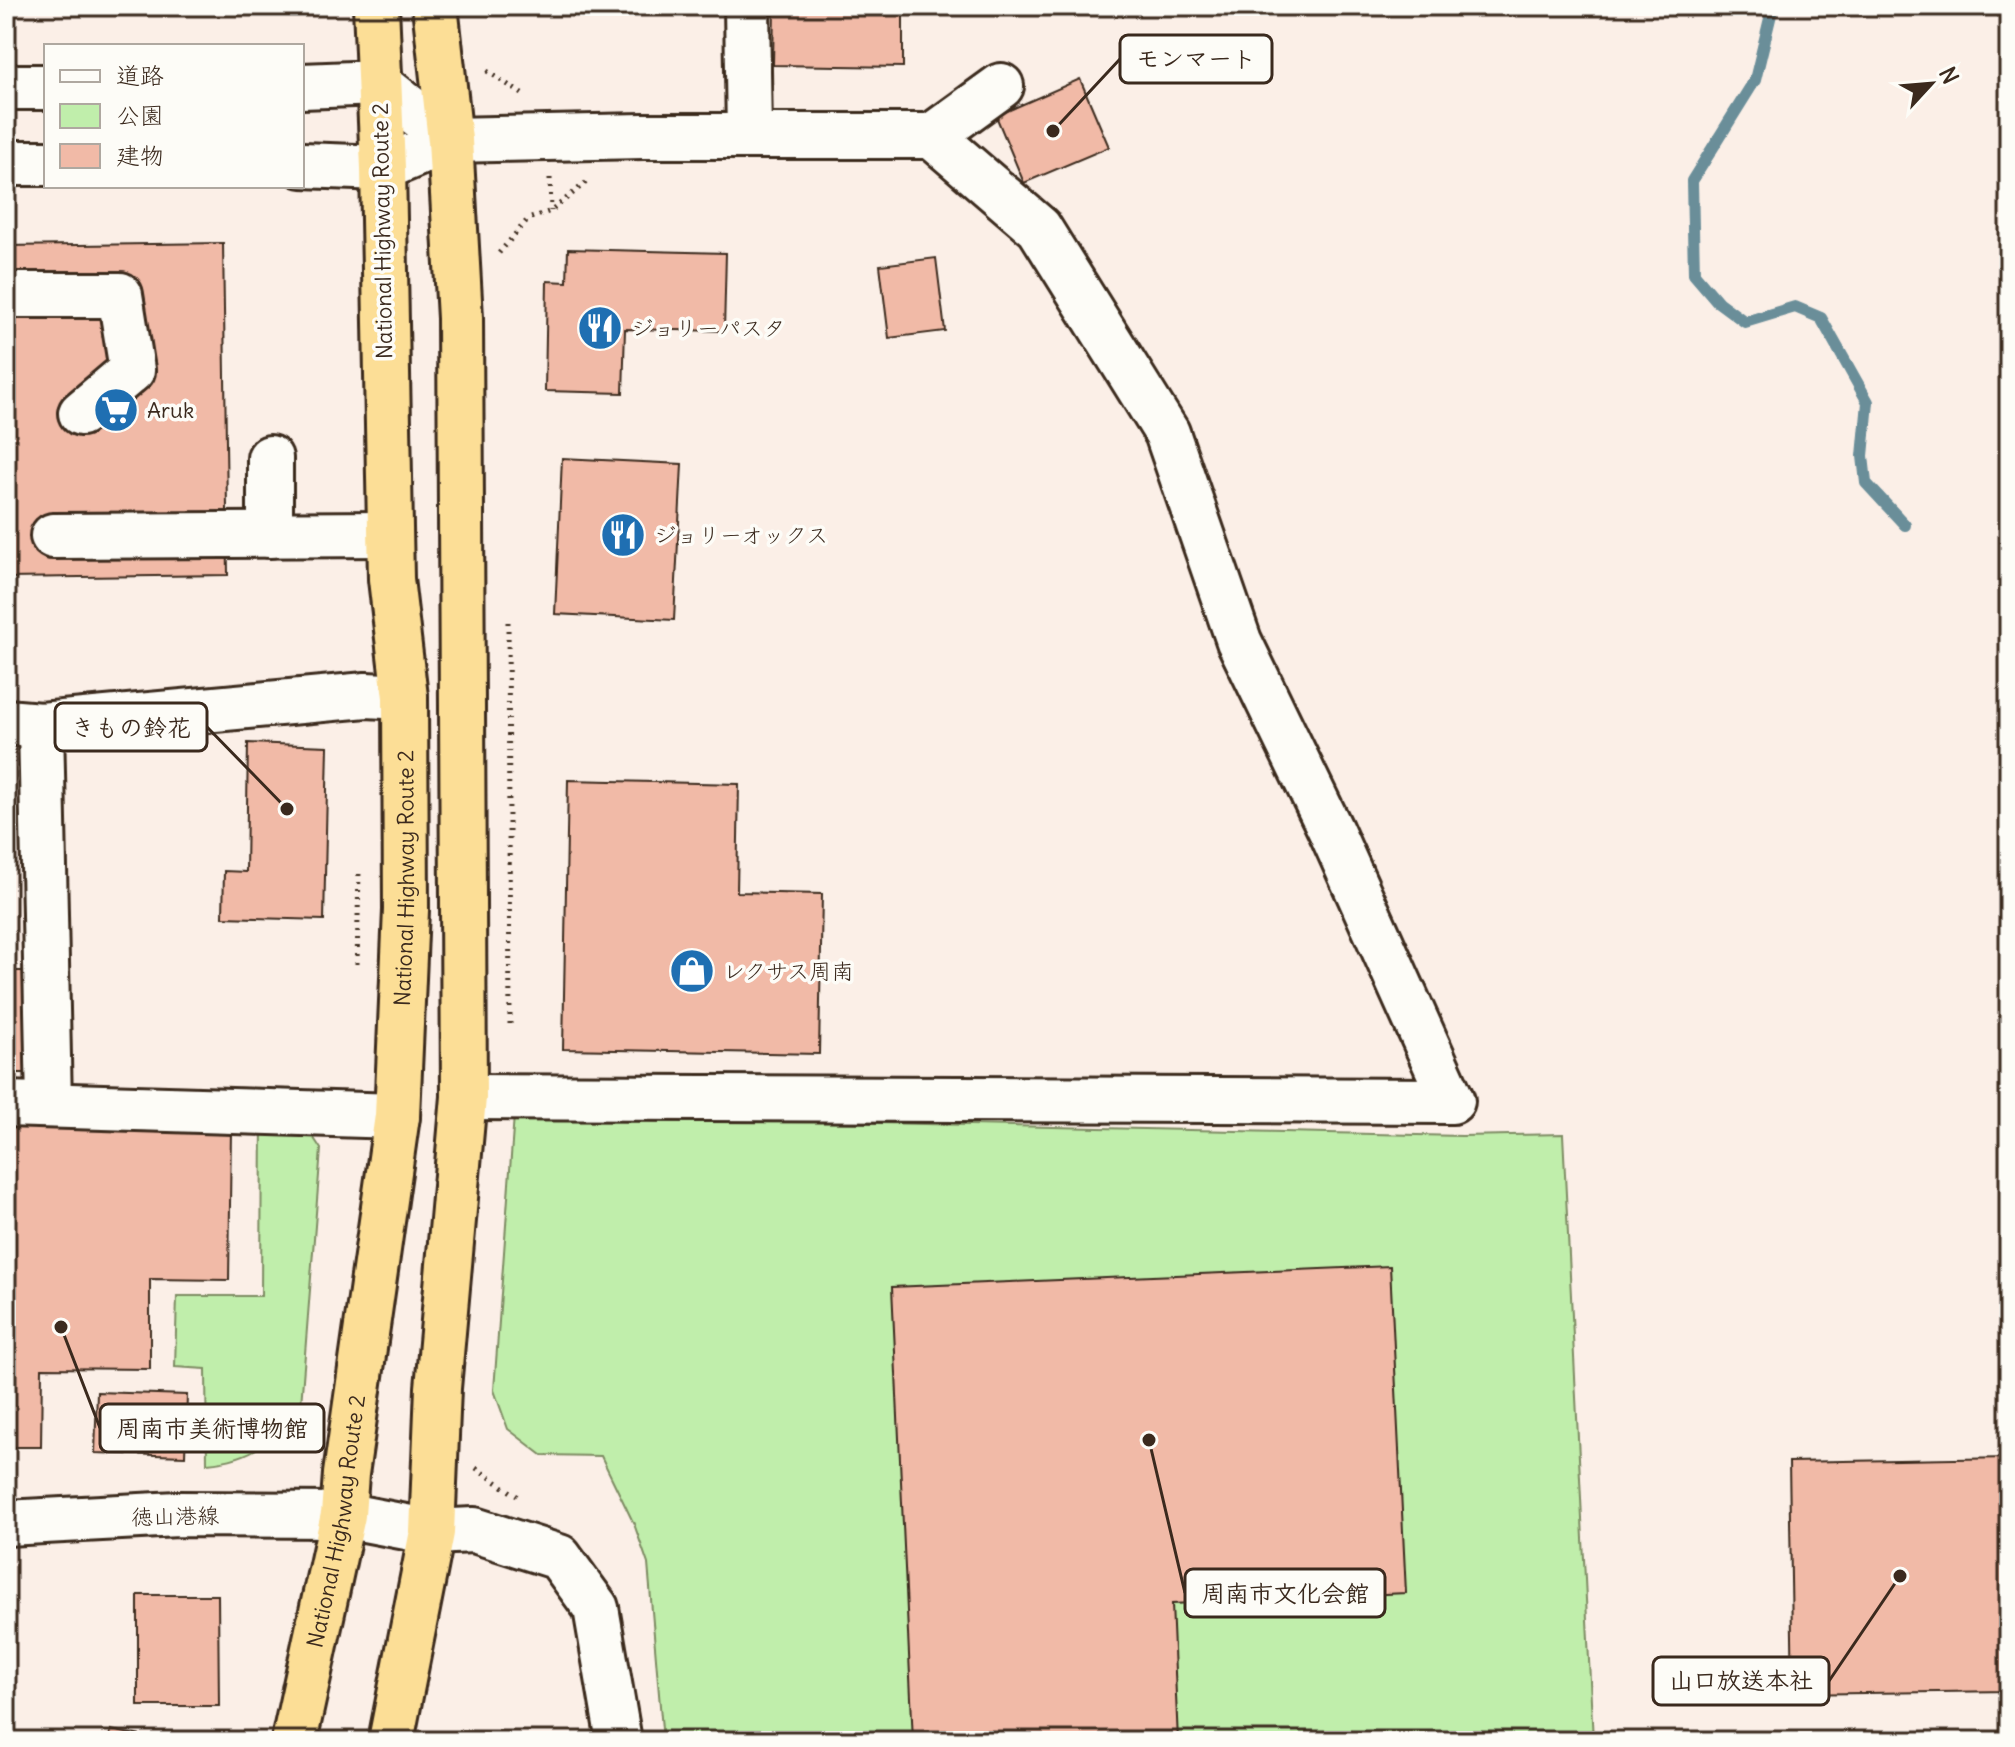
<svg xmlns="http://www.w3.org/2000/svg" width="2015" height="1747" font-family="Delius,'Klee One',sans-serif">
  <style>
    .green { fill: #c0eeab; stroke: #7e8c64; stroke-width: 2 }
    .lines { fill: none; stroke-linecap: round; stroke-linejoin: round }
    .stream { stroke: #6a8e99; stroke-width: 12 }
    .building { fill: #f1baa7; stroke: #3b2a1e; stroke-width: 2 }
    .minor-casing { stroke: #3b2a1e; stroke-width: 50 }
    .highway-casing { stroke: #3b2a1e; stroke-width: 50 }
    .path { stroke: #3b2a1e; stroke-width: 5; stroke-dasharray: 2 6; stroke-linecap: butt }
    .minor { stroke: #fdfcf7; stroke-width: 44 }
    .highway { stroke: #fcde96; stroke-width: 44 }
    .labels { text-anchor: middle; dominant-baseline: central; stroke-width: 7; stroke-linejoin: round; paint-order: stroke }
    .street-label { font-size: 22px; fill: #3b2a1e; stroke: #fdfcf7 }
    .poi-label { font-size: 22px; fill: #3b2a1e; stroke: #fdfcf7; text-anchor: start }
    .leader { fill: none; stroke: #3b2a1e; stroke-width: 3 }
    .callout-dot { fill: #3b2a1e; stroke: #fdfcf7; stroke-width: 3 }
    .callout { fill: #fdfcf7; stroke: #3b2a1e; stroke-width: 3 }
    .callout-label { font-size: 24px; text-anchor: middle; font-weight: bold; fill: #3b2a1e }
  </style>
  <rect width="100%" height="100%" fill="#fbefe7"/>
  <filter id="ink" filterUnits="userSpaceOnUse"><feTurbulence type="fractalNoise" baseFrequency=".0125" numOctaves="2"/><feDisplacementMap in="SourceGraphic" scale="16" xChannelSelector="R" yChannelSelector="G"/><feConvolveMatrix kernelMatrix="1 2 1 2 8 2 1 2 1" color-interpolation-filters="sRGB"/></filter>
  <g filter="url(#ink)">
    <!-- green -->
    <g class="green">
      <path d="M262 1110 304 1123 321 1149 301 1405C271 1441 255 1459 207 1463L206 1369 175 1367 177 1296H261Z"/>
      <polygon points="514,1115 1462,1136 1563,1134 1593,1741 663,1741 648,1564 634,1524 601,1456 542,1455 508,1429 494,1390"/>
    </g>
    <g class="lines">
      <!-- stream -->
      <polyline class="stream" points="1773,6 1755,80 1692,181 1694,274 1718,302 1745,322 1795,307 1821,318 1868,402 1863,456 1866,483 1905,525"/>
    </g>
    <!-- building -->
    <g class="building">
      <polygon points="774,6 903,6 903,67 773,65"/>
      <polygon points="1080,79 1109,147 1024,183 996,116"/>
      <polygon points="223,243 228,575 6,578 6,246"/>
      <polygon points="568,249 726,253 724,331 625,329 623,393 545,391 547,281 567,282"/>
      <polygon points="936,258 945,331 889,338 880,265"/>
      <polygon points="562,458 682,464 674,620 555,614"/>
      <polygon points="248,743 328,746 324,920 223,917 224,871 246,872"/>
      <polygon points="568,780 739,784 737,892 822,894 819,1054 563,1049"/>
      <polygon points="6,971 23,971 25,1073 6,1073"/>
      <polygon points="6,1126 231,1129 229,1280 150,1279 150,1369 42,1368 41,1447 6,1447"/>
      <polygon points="1390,1266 1406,1593 1172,1604 1178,1741 913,1741 892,1287"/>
      <polygon points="97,1392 187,1395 185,1456 95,1453"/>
      <polygon points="2009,1458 2009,1691 1793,1694 1789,1462"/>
      <polygon points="138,1595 218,1595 219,1706 138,1706"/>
      <polygon points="111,1730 167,1741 109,1741"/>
    </g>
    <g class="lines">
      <!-- minor casing -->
      <g class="minor-casing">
        <g id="minor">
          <polyline points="747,6 749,135"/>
          <polyline points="302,86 378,83 450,140"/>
          <polyline points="6,87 46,87"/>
          <polyline points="6,163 46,163"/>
          <polyline points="302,165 383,168 450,140 643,136 932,136 1001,86"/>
          <polyline points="6,295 120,295 132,370 81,413"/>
          <polyline points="270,458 270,535"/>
          <polyline points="53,536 390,534"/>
          <polyline points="6,722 41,725 366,695 405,697"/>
          <polyline points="41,725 49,1104"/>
          <polyline points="464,1097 1452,1101 1331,831 1239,641 1167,433 1039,228 932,136"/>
          <polyline points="6,1104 397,1116"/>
          <polyline points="6,1523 178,1514 343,1515 432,1532 474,1530 559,1557 596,1608 619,1741"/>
        </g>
      </g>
      <!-- highway casing -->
      <g class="highway-casing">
        <g id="highway">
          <path id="s1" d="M294 1741 343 1515 346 1474 397 1116 406 910 405 697 391 579 383 168 376 6"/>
          <polyline points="391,1741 432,1532 438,1388 464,1097 460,318 450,140 435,6"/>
        </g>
      </g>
      <!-- path -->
      <g class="path">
        <polyline points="487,71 522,94"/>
        <polyline points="550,178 551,211"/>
        <polyline points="499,253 528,219 551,211 589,180"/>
        <polyline points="508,622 510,1024"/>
        <polyline points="357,964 359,870"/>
        <polyline points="476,1468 517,1496"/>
      </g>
      <!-- minor -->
      <use href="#minor" class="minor"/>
      <!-- highway -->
      <use href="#highway" class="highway"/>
    </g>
  </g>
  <!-- icons -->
  <defs>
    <g id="restaurant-disc" transform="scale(2.3)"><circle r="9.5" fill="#1f6fb2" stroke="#fdfcf7"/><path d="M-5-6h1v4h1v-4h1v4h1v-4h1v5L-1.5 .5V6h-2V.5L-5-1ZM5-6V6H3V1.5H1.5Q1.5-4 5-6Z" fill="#fff"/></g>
    <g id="supermarket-disc" transform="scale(2.3)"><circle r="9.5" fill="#1f6fb2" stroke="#fdfcf7"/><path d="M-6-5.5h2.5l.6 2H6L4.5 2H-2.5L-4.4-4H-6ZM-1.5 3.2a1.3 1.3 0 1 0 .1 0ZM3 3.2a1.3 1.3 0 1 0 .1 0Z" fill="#fff"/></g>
    <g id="shop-disc" transform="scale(2.3)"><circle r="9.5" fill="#1f6fb2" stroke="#fdfcf7"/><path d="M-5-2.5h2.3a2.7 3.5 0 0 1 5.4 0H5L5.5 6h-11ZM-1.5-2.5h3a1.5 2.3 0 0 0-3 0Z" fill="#fff"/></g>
  </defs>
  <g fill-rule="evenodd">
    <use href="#restaurant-disc" x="600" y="328"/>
    <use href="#supermarket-disc" x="116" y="410"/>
    <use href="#restaurant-disc" x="623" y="535"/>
    <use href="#shop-disc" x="692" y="971"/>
  </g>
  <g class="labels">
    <!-- street labels -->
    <g class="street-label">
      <text transform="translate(382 231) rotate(-91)">National Highway Route 2</text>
      <text stroke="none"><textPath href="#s1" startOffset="872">National Highway Route 2</textPath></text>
      <text transform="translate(175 1516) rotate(-1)">徳山港線</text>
      <text stroke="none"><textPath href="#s1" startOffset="224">National Highway Route 2</textPath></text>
    </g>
    <!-- poi labels -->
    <g class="poi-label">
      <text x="631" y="328">ジョリーパスタ</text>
      <text x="147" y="410">Aruk</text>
      <text x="654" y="535">ジョリーオックス</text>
      <text x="723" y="971">レクサス周南</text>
    </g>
  </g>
  <!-- callouts -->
  <path class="leader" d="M1053 131L1120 59M287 809L207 727M61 1327L100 1428M1149 1440L1185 1593M1900 1576L1829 1681"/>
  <g class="callout-dot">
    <circle cx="1053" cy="131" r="8"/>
    <circle cx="287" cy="809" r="8"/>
    <circle cx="61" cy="1327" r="8"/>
    <circle cx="1149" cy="1440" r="8"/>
    <circle cx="1900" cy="1576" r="8"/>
  </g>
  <g class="callout">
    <rect x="1120" y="35" width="152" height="48" rx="8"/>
    <rect x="55" y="703" width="152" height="48" rx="8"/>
    <rect x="100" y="1404" width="224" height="48" rx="8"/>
    <rect x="1185" y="1569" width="200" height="48" rx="8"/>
    <rect x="1653" y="1657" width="176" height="48" rx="8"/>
  </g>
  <g class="callout-label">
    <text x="1196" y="67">モンマート</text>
    <text x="131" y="736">きもの鈴花</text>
    <text x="212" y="1437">周南市美術博物館</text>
    <text x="1285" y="1602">周南市文化会館</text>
    <text x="1741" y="1689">山口放送本社</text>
  </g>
  <!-- margin -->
  <rect width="2015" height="1747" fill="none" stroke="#fdfcf7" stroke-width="32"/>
  <rect x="16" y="16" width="1983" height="1715" fill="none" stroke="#3b2a1e" stroke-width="3" filter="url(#ink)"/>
  <!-- legend -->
  <rect x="44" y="44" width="260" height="144" fill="#fdfcf7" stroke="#afa8a0" stroke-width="2"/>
  <rect x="60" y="70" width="40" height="12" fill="#fdfcf7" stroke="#afa8a0" stroke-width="2"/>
  <text x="116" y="84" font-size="24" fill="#3b2a1e">道路</text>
  <rect x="60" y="104" width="40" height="24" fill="#c0eeab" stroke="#afa8a0" stroke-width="2"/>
  <text x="116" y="124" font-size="24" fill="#3b2a1e">公園</text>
  <rect x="60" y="144" width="40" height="24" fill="#f1baa7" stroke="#afa8a0" stroke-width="2"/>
  <text x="116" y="164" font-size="24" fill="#3b2a1e">建物</text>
  <!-- north arrow -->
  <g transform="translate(1931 84) rotate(64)" stroke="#fdfcf7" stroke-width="6" paint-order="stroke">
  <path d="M0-6L14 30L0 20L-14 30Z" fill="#3b2a1e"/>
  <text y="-12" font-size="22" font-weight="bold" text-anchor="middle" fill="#3b2a1e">N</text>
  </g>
</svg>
